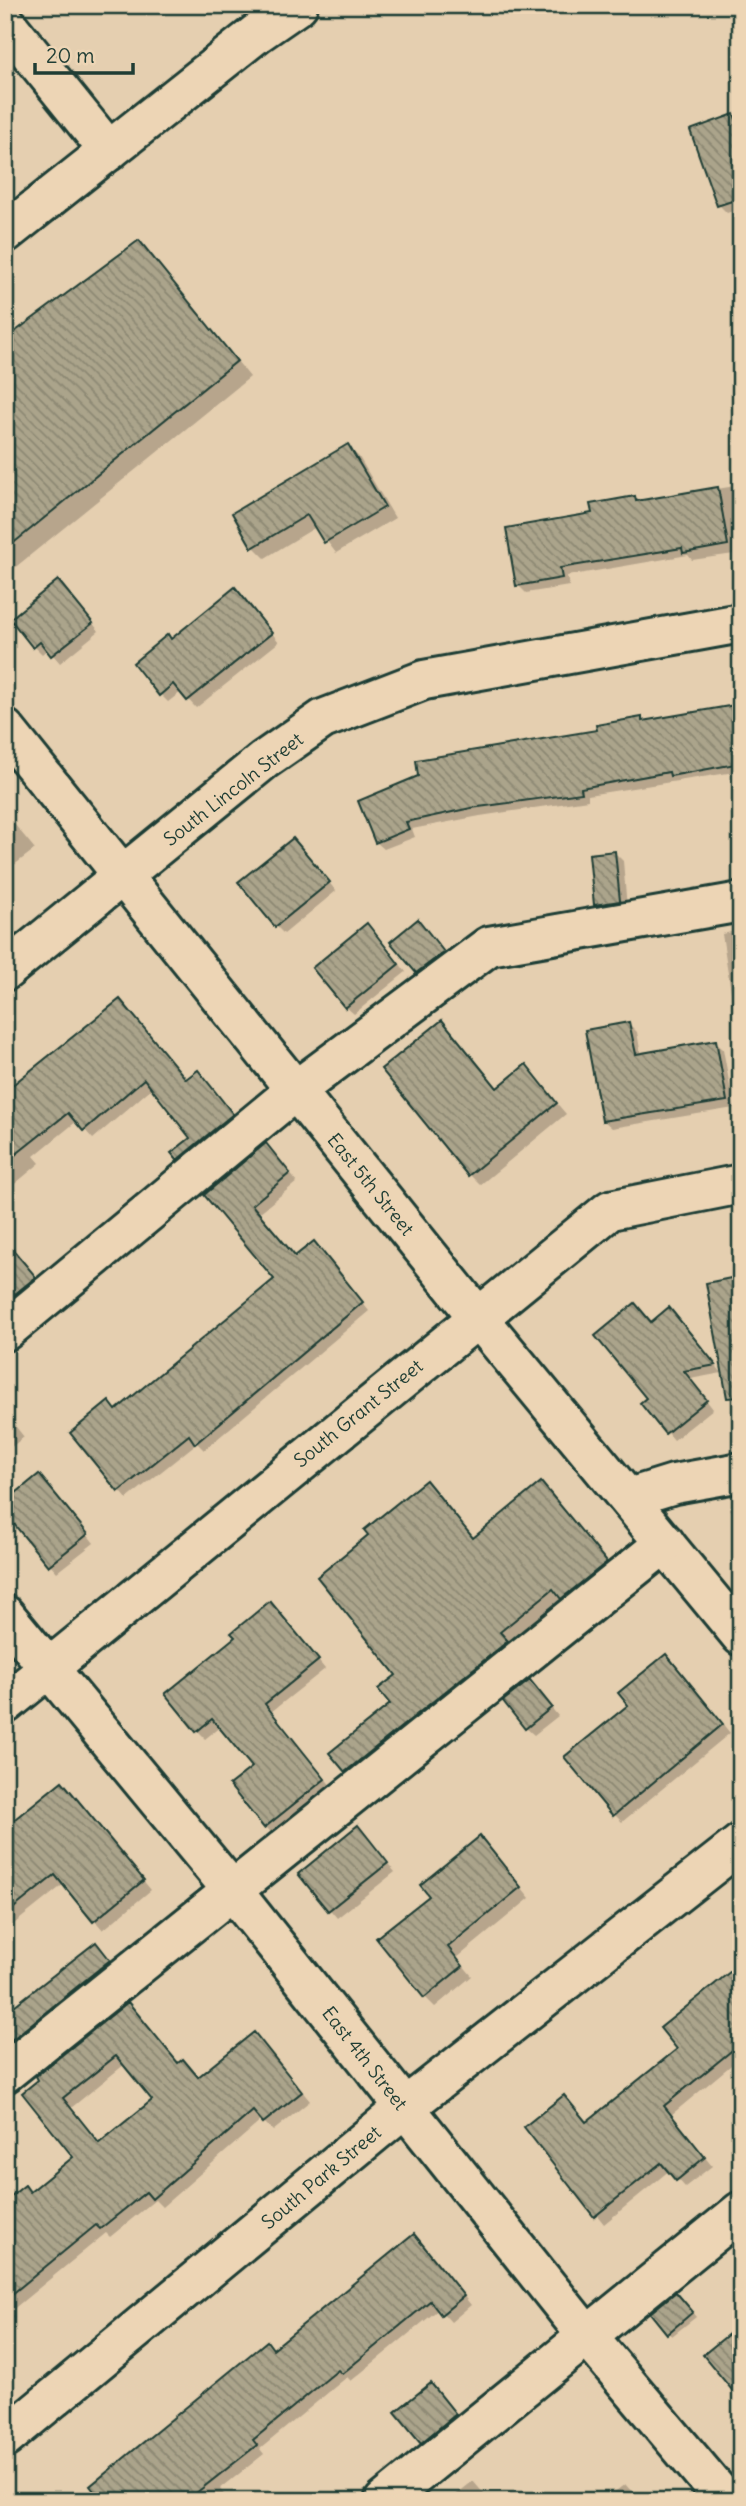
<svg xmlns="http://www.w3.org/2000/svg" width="746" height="2506" font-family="Delius,sans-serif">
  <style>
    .shadow { fill: #0003; fill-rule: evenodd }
    .building { fill: url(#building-back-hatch); stroke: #1f3d34; stroke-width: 2; fill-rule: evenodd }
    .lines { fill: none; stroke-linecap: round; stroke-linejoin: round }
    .minor-casing { stroke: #1f3d34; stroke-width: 44 }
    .minor { stroke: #edd5b5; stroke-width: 38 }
    .labels { text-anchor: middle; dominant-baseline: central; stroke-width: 6; stroke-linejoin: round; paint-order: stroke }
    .street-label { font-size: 19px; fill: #1f3d34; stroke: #edd5b5 }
  </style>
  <defs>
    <pattern id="building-back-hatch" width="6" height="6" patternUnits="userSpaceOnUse" patternTransform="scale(1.75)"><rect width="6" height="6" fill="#aba48b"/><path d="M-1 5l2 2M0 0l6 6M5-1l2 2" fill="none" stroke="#8b8772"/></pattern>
  </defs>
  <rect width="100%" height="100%" fill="#e5cfb0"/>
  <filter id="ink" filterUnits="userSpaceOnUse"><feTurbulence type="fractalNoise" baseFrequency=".0143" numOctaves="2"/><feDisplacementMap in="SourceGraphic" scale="14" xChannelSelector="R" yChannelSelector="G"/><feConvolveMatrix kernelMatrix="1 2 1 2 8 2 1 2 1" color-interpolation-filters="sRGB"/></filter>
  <g filter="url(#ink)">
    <!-- shadow -->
    <g class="shadow">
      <polygon points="733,116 741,124 741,208 727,213 719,205 692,131"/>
      <polygon points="153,257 250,377 7,574 5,341"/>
      <polygon points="347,446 359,457 395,518 336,553 316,527 265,558 253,546"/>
      <polygon points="741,485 741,553 692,560 688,555 567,576 569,586 526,593 518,585 594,515 635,498 640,502"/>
      <polygon points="66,590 99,631 60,663 48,649 42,654 34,646"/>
      <polygon points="243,597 279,642 196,708 181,692 168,702 161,695 171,641"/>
      <polygon points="741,705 741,771 588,795 588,800 480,816 412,829 415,837 384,849 376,842 360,802 641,719 644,722"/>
      <polygon points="5,813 35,849 5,872"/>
      <polygon points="301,848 336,891 284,934 276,926"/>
      <polygon points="615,853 623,861 627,908 604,912 596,905"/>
      <polygon points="426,929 451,961 425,980 417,972"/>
      <polygon points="741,930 741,1013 733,1005 722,934"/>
      <polygon points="375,933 406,972 354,1014 346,1007"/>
      <polygon points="442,1022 498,1090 526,1067 566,1114 480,1185 470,1175"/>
      <polygon points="629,1024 637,1032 641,1055 715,1042 723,1049 734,1108 612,1128 604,1121"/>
      <polygon points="53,1054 186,1081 198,1072 240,1124 187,1168 174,1153 193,1138 153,1087 93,1139 77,1121 34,1156 40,1163 5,1192 5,1093"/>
      <polygon points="274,1153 297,1182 259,1213 296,1258 321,1251 369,1311 204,1450 197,1443 127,1499 73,1433 117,1411 276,1279 206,1195"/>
      <polygon points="5,1240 43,1287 5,1318"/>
      <polygon points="677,1318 722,1373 690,1379 713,1409 674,1440 643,1403 649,1398 652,1324"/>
      <polygon points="5,1413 24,1437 5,1452"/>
      <polygon points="426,1482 474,1539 551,1494 615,1572 572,1607 563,1598 508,1642 516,1652 356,1780 346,1771 392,1704 398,1675 370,1535"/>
      <polygon points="47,1484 94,1543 57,1572 50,1564"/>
      <polygon points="741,1500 741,1523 730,1509"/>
      <polygon points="278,1611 325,1669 271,1712 332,1787 273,1835 232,1786 254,1767 221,1726 205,1739 197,1731"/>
      <polygon points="674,1664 730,1733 622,1822 614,1814 630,1705"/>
      <polygon points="537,1690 558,1716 534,1735 526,1728"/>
      <polygon points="62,1783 151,1890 103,1930 64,1884 5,1931 5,1827"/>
      <polygon points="365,1836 395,1872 337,1918 300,1874"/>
      <polygon points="490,1848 530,1898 457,1958 472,1976 435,2007 425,1997"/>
      <polygon points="104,1952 117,1969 18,2049 10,2041"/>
      <polygon points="741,1964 741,2057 671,2115 712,2166 685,2187 670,2170 604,2224 527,2127 587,2124 679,2049"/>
      <path d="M128 2004 179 2065 199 2079 263 2044 310 2101 273 2131 262 2120 162 2207 155 2200 110 2237 106 2233 11 2311 15 2317 5 2325V2194L9 2200 31 2194 76 2157 24 2093ZM125 2064 155 2100 100 2145 71 2108Z"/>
      <polygon points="422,2244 471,2305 451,2322 439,2309 351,2381 347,2377 260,2449 264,2454 220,2489 229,2501 104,2501 274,2350"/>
      <polygon points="680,2297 696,2317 672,2336 668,2333"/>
      <polygon points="439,2393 463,2423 430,2449 422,2442"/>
      <polygon points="473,2481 490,2501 448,2501"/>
      <polygon points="625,2484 640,2501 603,2501"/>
      <polygon points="301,2496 306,2501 295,2501"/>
    </g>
    <!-- building -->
    <g class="building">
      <polygon points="734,114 741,133 741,198 717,206 690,130"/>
      <polygon points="139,240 237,361 5,550 5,339"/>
      <polygon points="348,444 385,507 324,543 307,515 252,548 232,513"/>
      <polygon points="718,487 728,545 683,553 682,548 560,568 562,578 516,586 506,528 592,513 590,504 635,496 636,501"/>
      <polygon points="58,580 93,623 51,656 40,642 33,648 10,619"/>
      <polygon points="235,587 272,633 187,701 173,684 159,696 133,663 168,634 171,639"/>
      <polygon points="741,704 741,763 670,776 669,772 581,788 582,793 471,808 406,822 409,829 375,843 358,801 418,776 416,760 597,730 596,725 642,717 642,721"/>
      <polygon points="293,838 330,882 275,927 238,882"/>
      <polygon points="615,851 620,901 594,905 589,854"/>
      <polygon points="418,919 444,952 416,973 390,942"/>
      <polygon points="367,923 399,964 345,1008 312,968"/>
      <polygon points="120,999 186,1079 198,1070 233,1114 177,1160 171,1153 190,1138 144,1079 83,1131 68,1113 5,1163 5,1091"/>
      <polygon points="442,1020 497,1088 526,1064 557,1103 468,1176 381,1069"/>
      <polygon points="629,1022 636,1054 716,1040 727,1101 602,1121 585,1030"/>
      <polygon points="266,1143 290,1173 252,1205 295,1256 314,1241 363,1302 195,1444 189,1435 118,1492 70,1433 109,1401 116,1410 274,1279 204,1195"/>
      <polygon points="5,1240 36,1277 5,1302"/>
      <polygon points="741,1276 741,1397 727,1398 706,1283"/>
      <polygon points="635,1303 651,1322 669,1307 716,1365 684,1371 707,1400 665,1434 640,1403 646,1398 595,1336"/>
      <polygon points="39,1474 88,1534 48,1566 5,1513 5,1502"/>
      <polygon points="426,1480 473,1538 541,1482 607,1562 561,1599 553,1589 500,1632 508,1641 345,1772 329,1753 390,1704 378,1689 396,1675 317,1577 368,1535 364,1530"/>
      <polygon points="270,1601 319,1660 265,1704 325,1779 264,1828 229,1785 252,1767 212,1719 196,1732 165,1694 235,1637 231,1633"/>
      <polygon points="666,1654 723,1724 613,1816 564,1757 628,1705 618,1693"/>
      <polygon points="530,1680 552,1707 525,1729 503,1701"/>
      <polygon points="62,1781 144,1880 93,1922 55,1875 5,1915 5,1827"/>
      <polygon points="358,1825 388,1863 328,1911 298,1874"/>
      <polygon points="480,1836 521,1887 448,1947 463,1966 424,1998 376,1938 429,1896 420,1885"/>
      <polygon points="96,1942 110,1960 9,2042 5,2038 5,2013"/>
      <polygon points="741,1963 741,2043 664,2106 705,2157 676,2181 661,2163 594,2217 524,2127 564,2095 586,2122 677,2049 660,2028"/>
      <path d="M128 2002 178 2063 183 2059 198 2077 254 2032 302 2092 263 2123 253 2111 152 2199 146 2192 100 2229 96 2225 5 2300V2201L25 2185 30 2192 73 2157 22 2093 38 2080 36 2076ZM116 2056 152 2100 99 2143 63 2098Z"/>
      <polygon points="414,2234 464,2296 441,2315 430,2301 342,2374 338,2370 253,2440 257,2445 186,2501 102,2501 90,2486 267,2341 273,2349"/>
      <polygon points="676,2292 693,2312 667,2334 650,2313"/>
      <polygon points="741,2324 741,2401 703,2355"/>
      <polygon points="431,2383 456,2414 421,2443 395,2412"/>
    </g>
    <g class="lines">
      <!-- minor casing -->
      <g class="minor-casing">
        <g id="minor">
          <polyline points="5,22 109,151"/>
          <polyline points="5,233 256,34 298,5"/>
          <polyline points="5,729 477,1316 741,1636"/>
          <polyline points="5,971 264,760 323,719 424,680 741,623"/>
          <polyline points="5,1331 296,1090 489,946 741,902"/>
          <polyline points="629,1498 674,1484 741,1472"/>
          <polyline points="5,1615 232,1890 587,2336 726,2501"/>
          <polyline points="5,1704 610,1210 741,1184"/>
          <polyline points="5,2073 665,1543"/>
          <polyline points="5,2438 404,2108 741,1843"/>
          <polyline points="384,2501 741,2211"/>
        </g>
      </g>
      <!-- minor -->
      <use href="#minor" class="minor"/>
    </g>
  </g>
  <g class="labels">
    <!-- street labels -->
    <g class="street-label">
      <text transform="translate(233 789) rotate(-38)">South Lincoln Street</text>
      <text transform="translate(371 1184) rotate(51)">East 5th Street</text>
      <text transform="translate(358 1413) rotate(-39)">South Grant Street</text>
      <text transform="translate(365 2058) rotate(52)">East 4th Street</text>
      <text transform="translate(321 2177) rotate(-40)">South Park Street</text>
    </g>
  </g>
  <!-- margin -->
  <rect width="746" height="2506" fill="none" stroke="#edd5b5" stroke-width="28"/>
  <rect x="14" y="14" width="718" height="2478" fill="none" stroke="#1f3d34" stroke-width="2.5" filter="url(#ink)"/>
  <!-- scale -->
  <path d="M35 63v10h98v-10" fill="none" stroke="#1f3d34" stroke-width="3.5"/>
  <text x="46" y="63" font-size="21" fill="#1f3d34" stroke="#edd5b5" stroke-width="5" paint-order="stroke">20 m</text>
</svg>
